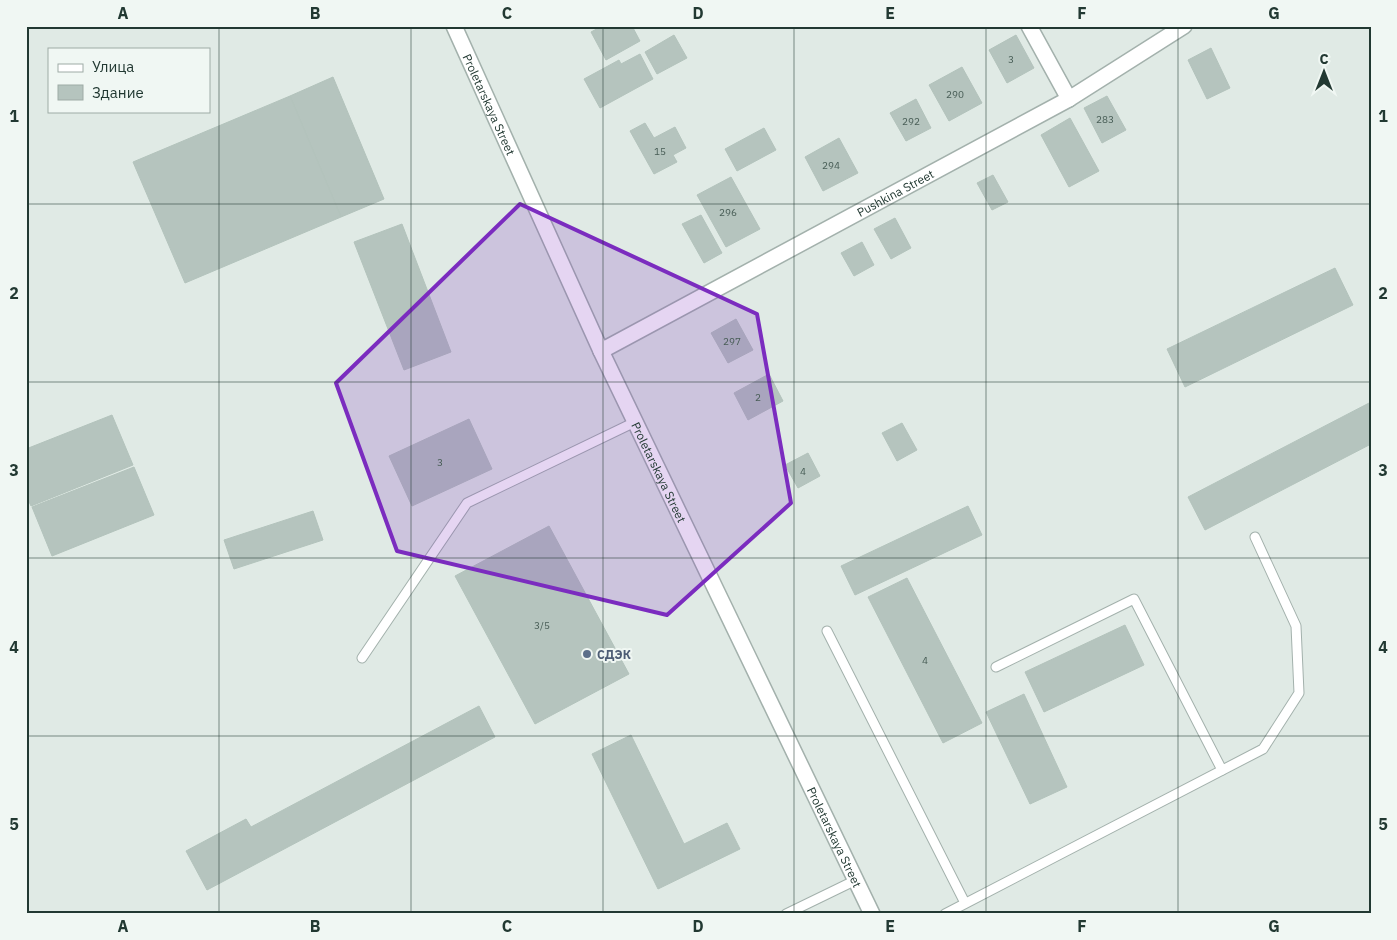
<svg xmlns="http://www.w3.org/2000/svg" width="1397" height="940" font-family="'IBM Plex Sans',sans-serif">
  <style>
    .building { fill: #b5c4be; stroke: #b3c3bc }
    .lines { fill: none; stroke-linecap: round; stroke-linejoin: round }
    .service-casing { stroke: #a3b1ac; stroke-width: 11 }
    .minor-casing { stroke: #a3b1ac; stroke-width: 18 }
    .tertiary-casing { stroke: #a3b1ac; stroke-width: 18 }
    .service { stroke: #fff; stroke-width: 9 }
    .minor { stroke: #fff; stroke-width: 15 }
    .tertiary { stroke: #fff; stroke-width: 15 }
    .marked { fill: #7b2cbf; fill-opacity: 0.2; stroke: #7b2cbf; stroke-width: 4; stroke-linejoin: round }
    .grid { fill: none; stroke: #223932; stroke-width: 1; stroke-opacity: 0.55 }
    .service-dot { fill: #5c6f8a; stroke: #f0f7f3; stroke-width: 2 }
    .labels { text-anchor: middle; dominant-baseline: central; stroke-width: 4; stroke-linejoin: round; paint-order: stroke }
    .number-label { font-size: 10px; fill: #475c55 }
    .street-label { font-size: 12px; fill: #223932; stroke: #f0f7f3 }
    .service-label { font-size: 12px; font-weight: bold; fill: #4e5e75; stroke: #f0f7f3; text-anchor: start }
    .neatline { fill: none; stroke: #223932; stroke-width: 2 }
    .grid-label { font-size: 16px; text-anchor: middle; font-weight: bold; fill: #223932 }
  </style>
  <rect width="100%" height="100%" fill="#e0eae5"/>
  <!-- building -->
  <g class="building">
    <polygon points="602,26 632,26 640,41 606,60 591,32"/>
    <polygon points="674,35 687,58 657,74 645,52"/>
    <polygon points="1016,35 1034,68 1007,83 989,50"/>
    <polygon points="1211,48 1230,88 1207,99 1188,60"/>
    <polygon points="640,54 653,79 600,108 584,79 619,60 621,64"/>
    <polygon points="962,67 982,103 949,121 929,85"/>
    <polygon points="333,77 384,199 341,217 290,96"/>
    <polygon points="290,96 341,217 185,283 133,162"/>
    <polygon points="1107,96 1126,130 1102,143 1084,108"/>
    <polygon points="916,99 931,128 906,141 890,113"/>
    <polygon points="1070,118 1099,171 1069,187 1041,135"/>
    <polygon points="645,123 654,138 675,127 686,148 673,155 677,162 654,174 630,131"/>
    <polygon points="764,128 776,150 737,171 725,149"/>
    <polygon points="839,138 858,173 823,191 805,157"/>
    <polygon points="993,175 1008,202 992,210 977,183"/>
    <polygon points="731,177 760,229 726,247 697,195"/>
    <polygon points="701,215 722,253 704,263 682,224"/>
    <polygon points="895,218 911,248 891,259 874,229"/>
    <polygon points="402,224 451,352 404,370 354,242"/>
    <polygon points="862,242 874,265 854,276 841,253"/>
    <polygon points="1335,268 1353,305 1185,387 1167,349"/>
    <polygon points="736,319 753,350 728,363 711,333"/>
    <polygon points="769,374 783,401 748,420 734,393"/>
    <polygon points="1371,402 1371,444 1205,530 1188,497"/>
    <polygon points="112,415 133,465 31,506 26,495 26,449"/>
    <polygon points="469,419 492,469 412,506 389,456"/>
    <polygon points="902,423 917,450 897,461 882,433"/>
    <polygon points="808,453 820,476 798,488 785,465"/>
    <polygon points="134,467 154,515 52,556 32,507"/>
    <polygon points="968,506 982,535 855,595 841,566"/>
    <polygon points="313,511 323,540 234,569 224,540"/>
    <polygon points="549,526 629,674 535,724 455,576"/>
    <polygon points="907,578 982,723 943,743 868,597"/>
    <polygon points="1125,625 1144,665 1044,712 1025,672"/>
    <polygon points="1024,694 1067,787 1030,804 986,712"/>
    <polygon points="479,706 495,737 207,890 186,851 246,819 251,827"/>
    <polygon points="631,735 684,844 727,823 740,849 658,889 592,754"/>
  </g>
  <g class="lines">
    <!-- service casing -->
    <g class="service-casing">
      <g id="service">
        <polyline points="827,631 965,903"/>
        <polyline points="362,658 467,503 635,422"/>
        <polyline points="996,667 1134,599 1222,770"/>
        <polyline points="786,914 856,880"/>
        <polyline points="945,914 1263,749 1299,693 1296,626 1255,537"/>
      </g>
    </g>
    <!-- minor casing -->
    <g class="minor-casing">
      <g id="minor">
        <polyline points="1029,26 1069,99"/>
        <path id="s1" d="M601 351 1069 99 1184 26"/>
      </g>
    </g>
    <!-- tertiary casing -->
    <g class="tertiary-casing">
      <g id="tertiary">
        <path id="s2" d="M454 26 601 351 872 914"/>
      </g>
    </g>
    <!-- service -->
    <use href="#service" class="service"/>
    <!-- minor -->
    <use href="#minor" class="minor"/>
    <!-- tertiary -->
    <use href="#tertiary" class="tertiary"/>
  </g>
  <!-- marked area -->
  <path class="marked" d="M520 204 757 314 791 503 667 615 397 551 336 383Z"/>
  <!-- grid -->
  <path class="grid" d="M219 26V914M411 26V914M603 26V914M794 26V914M986 26V914M1178 26V914M26 204H1371M26 382H1371M26 558H1371M26 736H1371"/>
  <!-- markers -->
  <circle class="service-dot" cx="587" cy="654" r="5"/>
  <g class="labels">
    <!-- number labels -->
    <g class="number-label">
      <text x="1011" y="59">3</text>
      <text x="955" y="94">290</text>
      <text x="1105" y="119">283</text>
      <text x="911" y="121">292</text>
      <text x="660" y="151">15</text>
      <text x="831" y="165">294</text>
      <text x="728" y="212">296</text>
      <text x="732" y="341">297</text>
      <text x="758" y="397">2</text>
      <text x="440" y="462">3</text>
      <text x="803" y="471">4</text>
      <text x="542" y="625">3/5</text>
      <text x="925" y="660">4</text>
    </g>
    <!-- street labels -->
    <g class="street-label">
      <text stroke="none"><textPath href="#s2" startOffset="86">Proletarskaya Street</textPath></text>
      <text stroke="none"><textPath href="#s1" startOffset="334">Pushkina Street</textPath></text>
      <text stroke="none"><textPath href="#s2" startOffset="491">Proletarskaya Street</textPath></text>
      <text stroke="none"><textPath href="#s2" startOffset="896">Proletarskaya Street</textPath></text>
    </g>
    <!-- service labels -->
    <g class="service-label">
      <text x="597" y="654">СДЭК</text>
    </g>
  </g>
  <!-- border -->
  <rect width="1397" height="940" fill="none" stroke="#f0f7f3" stroke-width="55"/>
  <!-- legend -->
  <rect x="48" y="48" width="162" height="65" fill="#f0f7f3" stroke="#9eaba6"/>
  <rect x="58" y="64" width="25" height="8" fill="#ffffff" stroke="#9eaba6"/>
  <text x="92" y="72" font-size="15" fill="#223932">Улица</text>
  <rect x="58" y="85" width="25" height="15" fill="#b5c4be" stroke="#9eaba6"/>
  <text x="92" y="98" font-size="15" fill="#223932">Здание</text>
  <!-- north arrow -->
  <g transform="translate(1324 72)" stroke="#f0f7f3" stroke-width="4" paint-order="stroke">
  <path d="M0-4L9 19L0 12L-9 19Z" fill="#223932"/>
  <text y="-8" font-size="14" font-weight="bold" text-anchor="middle" fill="#223932">С</text>
  </g>
  <rect x="28" y="28" width="1342" height="884" class="neatline"/>
  <g class="grid-label">
    <text x="123" y="19">A</text>
    <text x="315" y="19">B</text>
    <text x="507" y="19">C</text>
    <text x="698" y="19">D</text>
    <text x="890" y="19">E</text>
    <text x="1082" y="19">F</text>
    <text x="1274" y="19">G</text>
    <text x="14" y="122">1</text>
    <text x="1383" y="122">1</text>
    <text x="14" y="299">2</text>
    <text x="1383" y="299">2</text>
    <text x="14" y="476">3</text>
    <text x="1383" y="476">3</text>
    <text x="14" y="653">4</text>
    <text x="1383" y="653">4</text>
    <text x="14" y="830">5</text>
    <text x="1383" y="830">5</text>
    <text x="123" y="932">A</text>
    <text x="315" y="932">B</text>
    <text x="507" y="932">C</text>
    <text x="698" y="932">D</text>
    <text x="890" y="932">E</text>
    <text x="1082" y="932">F</text>
    <text x="1274" y="932">G</text>
  </g>
</svg>
